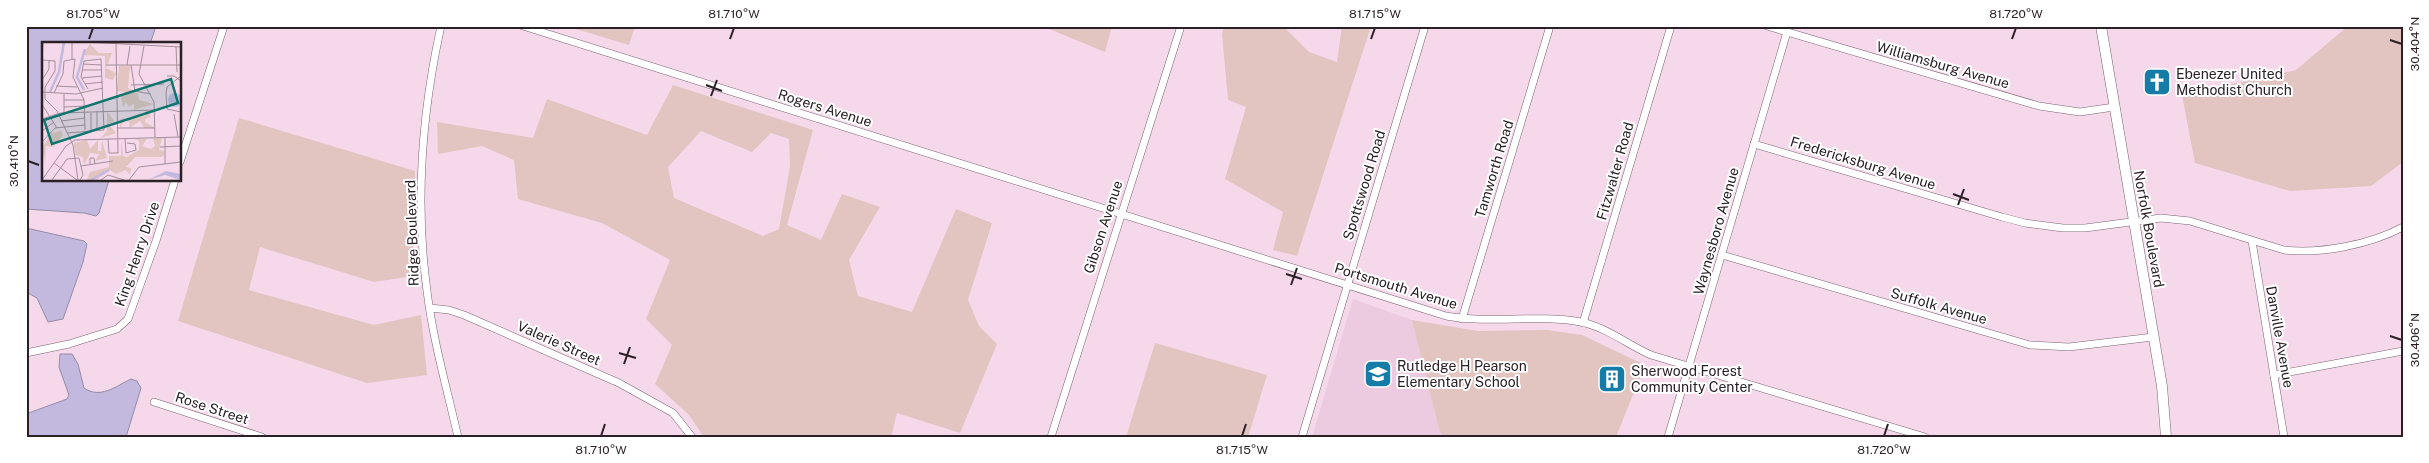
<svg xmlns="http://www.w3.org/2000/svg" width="2429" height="463" font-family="'Public Sans',sans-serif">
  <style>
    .built { fill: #eccadf }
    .green { fill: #e2c4c1; fill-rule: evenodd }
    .water { fill: #c3b9de; stroke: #958ba7 }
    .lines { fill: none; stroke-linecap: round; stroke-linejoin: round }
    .street-casing { stroke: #7a6371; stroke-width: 8 }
    .secondary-casing { stroke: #7a6371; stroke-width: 11 }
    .street { stroke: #fff; stroke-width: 7 }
    .secondary { stroke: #fff; stroke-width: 10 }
    .ticks { fill: none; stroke: #2a2026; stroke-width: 2 }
    .labels { text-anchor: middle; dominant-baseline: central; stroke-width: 4; stroke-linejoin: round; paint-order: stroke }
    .street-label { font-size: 14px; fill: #2a2026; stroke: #fff }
    .poi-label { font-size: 14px; fill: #2a2026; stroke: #fff; text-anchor: start }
    .inset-river { fill: none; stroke: #c3b9de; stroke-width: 2.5 }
    .inset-road { fill: none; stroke: #a48f9c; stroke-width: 1 }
    .view { fill: #0f766e; fill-opacity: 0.15; stroke: #0f766e; stroke-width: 2.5 }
    .inset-edge { fill: none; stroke: #2a2026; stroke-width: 2.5 }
    .neatline { fill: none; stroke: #2a2026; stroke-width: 2 }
    .ticks-label { font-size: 12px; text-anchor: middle; fill: #2a2026 }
  </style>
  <rect width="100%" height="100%" fill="#f5d9ea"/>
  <!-- built -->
  <polygon class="built" points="1353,299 1412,320 1439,429 1443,437 1312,437"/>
  <!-- green -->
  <g class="green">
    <polygon points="566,26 635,26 629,45"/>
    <polygon points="1042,26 1112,26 1105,52"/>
    <polygon points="1224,26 1283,26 1309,52 1337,62 1342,26 1371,26 1297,256 1273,250 1283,212 1225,179 1246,107 1228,100 1222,34"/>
    <polygon points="2348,26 2403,26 2403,162 2371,186 2290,191 2195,163 2182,95 2296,70"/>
    <path d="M673 85 813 130 787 225 821 240 842 194 880 207 849 260 858 296 912 312 956 209 992 223 968 300 979 326 997 344 960 433 897 413 891 437H704L689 415 655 384 672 345 646 319 670 260 602 223 518 199 514 160 482 146 438 154 437 122 533 138 547 99 647 135ZM701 131 752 152 771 133 789 139 790 167 779 229 763 236 674 198 668 167Z"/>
    <polygon points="239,118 415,171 413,276 374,282 260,247 249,290 374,325 421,315 427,375 367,383 178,321"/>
    <polygon points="1412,320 1478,331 1547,330 1582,335 1645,365 1616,437 1443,437 1439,429"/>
    <polygon points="1155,343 1267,375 1248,437 1126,437"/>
  </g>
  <!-- water -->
  <g class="water">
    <polygon points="26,26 156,26 150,44 44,44 44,180 109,180 99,213 96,216 84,213 26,209"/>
    <polygon points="26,228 84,241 87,244 83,262 63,319 48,322 37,298 26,292"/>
    <path d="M60 354H72L78 364 84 388C100 399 115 387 131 379L137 381 141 388 126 437H26V414L67 399 69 395 59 367Z"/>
  </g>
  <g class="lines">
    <!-- street casing -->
    <g class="street-casing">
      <g id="street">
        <path d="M441 26C422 112 415 203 427 291 433 340 447 389 458 437"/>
        <path d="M523 26 1446 316C1492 324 1537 314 1581 322 1606 327 1628 345 1651 355L1925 437"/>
        <polyline points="1767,26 2039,106 2080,112 2114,107"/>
        <path d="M1754 144 2002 217 2025 223 2063 228H2085L2161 218 2190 221 2284 250C2321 254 2369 245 2403 227"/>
        <polyline points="180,162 224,26"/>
        <polyline points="2252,241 2284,437"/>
        <polyline points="1722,255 2030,345 2069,347 2153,337"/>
        <polyline points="430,308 449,310 464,315 619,383 673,413 692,437"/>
        <polyline points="1462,319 1550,26"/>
        <polyline points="1583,323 1671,26"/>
        <polyline points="26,353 69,344 117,329 128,319 156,241 175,180"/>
        <polyline points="2274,375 2403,351"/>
        <polyline points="154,402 262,437"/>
        <polyline points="1051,437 1181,26"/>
        <polyline points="1302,437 1425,26"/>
        <polyline points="1668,437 1787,32"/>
      </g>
    </g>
    <!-- secondary casing -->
    <g class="secondary-casing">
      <polyline id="secondary" points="2101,26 2162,386 2166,437"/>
    </g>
    <!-- street -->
    <use href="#street" class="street"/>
    <!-- secondary -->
    <use href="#secondary" class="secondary"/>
  </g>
  <!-- ticks -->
  <path class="ticks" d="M89 39 93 28M730 39 734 28M1371 39 1375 28M2012 39 2016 28M2390 40 2402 44M706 85 722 91M711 96 717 80M28 161 39 165M1953 194 1969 200M1958 205 1964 189M1286 274 1302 279M1291 285 1297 268M2390 336 2402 340M619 353 636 358M624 364 630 347M601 436 605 424M1242 436 1246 424M1884 436 1888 424"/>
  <!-- icons -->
  <defs>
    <g id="church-square" transform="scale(1.4375)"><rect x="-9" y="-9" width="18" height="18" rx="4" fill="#147ca7" stroke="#fff"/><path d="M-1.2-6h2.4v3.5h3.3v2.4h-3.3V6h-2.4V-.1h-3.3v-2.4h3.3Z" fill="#fff"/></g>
    <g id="school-square" transform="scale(1.4375)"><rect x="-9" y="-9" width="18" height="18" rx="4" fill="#147ca7" stroke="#fff"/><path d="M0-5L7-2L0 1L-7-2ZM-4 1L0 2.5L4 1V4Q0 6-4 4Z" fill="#fff"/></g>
    <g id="building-square" transform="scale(1.4375)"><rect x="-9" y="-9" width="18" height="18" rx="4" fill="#147ca7" stroke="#fff"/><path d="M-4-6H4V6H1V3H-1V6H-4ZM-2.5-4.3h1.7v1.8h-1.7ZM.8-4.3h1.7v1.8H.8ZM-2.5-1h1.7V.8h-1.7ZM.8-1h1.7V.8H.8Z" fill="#fff"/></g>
  </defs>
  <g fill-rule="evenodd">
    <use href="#church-square" x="2157" y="82"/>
    <use href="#school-square" x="1378" y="374"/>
    <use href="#building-square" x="1612" y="379"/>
  </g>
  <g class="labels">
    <!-- street labels -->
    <g class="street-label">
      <text transform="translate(1943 65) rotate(16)">Williamsburg Avenue</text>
      <text transform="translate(825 108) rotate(17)">Rogers Avenue</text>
      <text transform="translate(1863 163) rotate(17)">Fredericksburg Avenue</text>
      <text transform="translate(1494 169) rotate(-73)">Tamworth Road</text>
      <text transform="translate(1615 171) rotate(-74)">Fitzwalter Road</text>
      <text transform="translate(1364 185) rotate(-73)">Spottswood Road</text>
      <text transform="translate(1103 227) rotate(-72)">Gibson Avenue</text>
      <text transform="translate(2149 229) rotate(80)">Norfolk Boulevard</text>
      <text transform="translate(1716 231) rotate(-74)">Waynesboro Avenue</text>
      <text transform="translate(412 233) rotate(-92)">Ridge Boulevard</text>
      <text transform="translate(137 254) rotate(-71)">King Henry Drive</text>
      <text transform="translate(1396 286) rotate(17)">Portsmouth Avenue</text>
      <text transform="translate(1939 306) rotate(16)">Suffolk Avenue</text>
      <text transform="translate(2280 337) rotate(80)">Danville Avenue</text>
      <text transform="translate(559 343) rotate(24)">Valerie Street</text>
      <text transform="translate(212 408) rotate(18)">Rose Street</text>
    </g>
    <!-- poi labels -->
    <g class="poi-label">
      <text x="2176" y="74">Ebenezer United<tspan x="2176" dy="16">Methodist Church</tspan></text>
      <text x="1397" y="366">Rutledge H Pearson<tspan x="1397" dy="16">Elementary School</tspan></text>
      <text x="1631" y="371">Sherwood Forest<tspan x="1631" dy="16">Community Center</tspan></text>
    </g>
  </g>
  <!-- overview -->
  <g transform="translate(42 42)">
    <rect width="139" height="139" fill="#f5d9ea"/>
    <path d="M48 2 57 11H70L64 26 74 31 71 38 63 36V14L41 13ZM77 24H88L86 46 96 52 97 58 112 62 92 68V62L87 65 84 60 81 66 79 54H83L82 50 75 49ZM65 69 72 79 66 82 74 91 59 96 65 89ZM103 69H106L109 75 103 77V80L113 86H102L98 79 87 86 88 81 83 78 78 86V77L103 74ZM19 89 21 93 11 105 4 104 3 120 0 105 10 91ZM111 96H120L117 108 122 109V113L119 115H93L84 125 89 126 88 132 83 128 74 132 68 128 54 138H45L48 130 67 125V114H79V97L81 114 85 115 97 108V99L93 97H105L100 104 109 107 113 104ZM45 98 48 107 56 98V109H59L60 98 65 116 53 119 57 112 48 111 42 123 41 115 33 113 32 101Z" fill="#e2c4c1"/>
    <path d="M126 58a7 7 0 1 1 14 0a7 7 0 1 1-14 0ZM124 129 139 132V138L123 133 106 138Z" fill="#c3b9de"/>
    <path class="inset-river" d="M42 48 35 35 43 7M8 50 17 30 22 0M49 138 67 128"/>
    <path class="inset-road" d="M30 0V17M42 0 139 5M102 4 97 32 112 60 113 95M134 4 135 30M0 18 13 19V29L3 45V57L15 69 31 103 36 138M0 18 1 0M41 22 60 23M64 23H139M85 23 88 4M89 23 93 49 109 52M40 28H60M125 34H132L139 39M139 34 125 45 124 51 125 67 139 70M40 36 60 34M0 38 7 27V18M43 42 61 40M89 43 122 42M14 44 35 45M0 50 34 52 61 46M12 51 21 32 22 19 33 17 31 35 42 58 43 88M22 52V71M22 58H42M1 64 15 86M22 65 45 64M55 69V89M49 71V89M132 72 136 95M0 77 18 71 113 68M19 79 43 76M75 86H113M0 89 12 80M25 91 62 88 59 17 42 19 39 35 46 47M83 96 84 111 94 108 93 102 85 101M123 96V122M66 97 67 111H76L74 1M0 100 13 86 43 83M118 105 139 104M12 121 35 138M48 123V116H52L53 122M39 124 71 119M0 138 24 104 33 98 139 95M10 138 25 117 37 116 41 133 38 138M59 138 66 133 82 138M87 138 97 125 139 120"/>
    <path class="view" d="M129 37 136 61 10 102 2 78Z"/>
    <rect width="139" height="139" class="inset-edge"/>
  </g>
  <!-- border -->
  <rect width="2429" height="463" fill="none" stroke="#ffffff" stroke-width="55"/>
  <rect x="28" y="28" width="2374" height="408" class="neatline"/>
  <g class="ticks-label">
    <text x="93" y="18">81.705°W</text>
    <text x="734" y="18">81.710°W</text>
    <text x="1375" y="18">81.715°W</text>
    <text x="2016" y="18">81.720°W</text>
    <text transform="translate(2415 44) rotate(-90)" y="4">30.404°N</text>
    <text transform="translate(14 161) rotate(-90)" y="4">30.410°N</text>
    <text transform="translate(2415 340) rotate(-90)" y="4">30.406°N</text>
    <text x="601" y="454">81.710°W</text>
    <text x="1242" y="454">81.715°W</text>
    <text x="1884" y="454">81.720°W</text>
  </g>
</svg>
